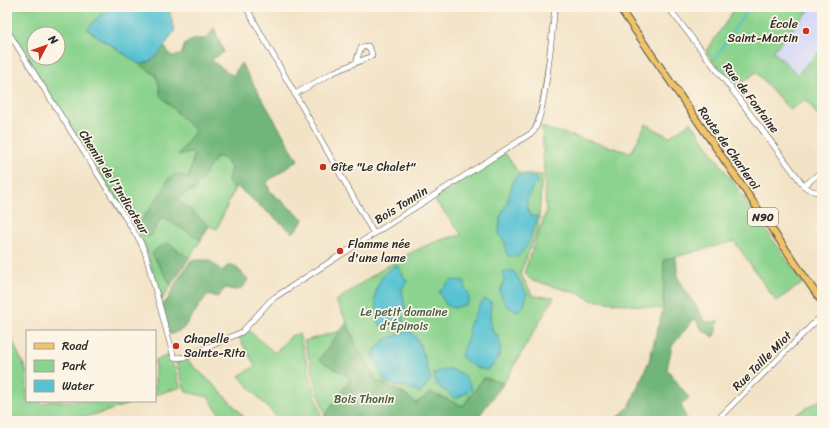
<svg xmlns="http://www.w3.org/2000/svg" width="829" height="428" font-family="Sriracha,sans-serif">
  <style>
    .built { fill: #d5d8f9 }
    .green { fill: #8bd38e; stroke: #5b7f5c; fill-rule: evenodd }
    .forest { fill: #70b579; stroke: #4e7052 }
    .water { fill: #57c2d2; stroke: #41767e }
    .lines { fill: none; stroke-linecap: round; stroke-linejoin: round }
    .stream { stroke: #57c2d2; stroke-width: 1.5 }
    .minor-casing { stroke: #494742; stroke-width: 6 }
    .major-casing { stroke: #494742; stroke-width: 8 }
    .minor { stroke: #fff; stroke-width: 5 }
    .major { stroke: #f1c369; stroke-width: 6 }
    .poi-dot { fill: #c8321e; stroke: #fcf5e5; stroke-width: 1.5 }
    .labels { text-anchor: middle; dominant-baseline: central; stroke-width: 3.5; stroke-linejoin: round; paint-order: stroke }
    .shield { fill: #fcf5e5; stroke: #6a6863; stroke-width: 1 }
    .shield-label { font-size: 11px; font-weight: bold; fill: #2b2b2b }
    .poi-label { font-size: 12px; fill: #2b2b2b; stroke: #fcf5e5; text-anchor: start }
    .street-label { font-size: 12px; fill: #2b2b2b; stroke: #fcf5e5 }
    .park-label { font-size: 12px; fill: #485d49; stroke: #fcf5e5 }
  </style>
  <rect width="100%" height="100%" fill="#fcf5e5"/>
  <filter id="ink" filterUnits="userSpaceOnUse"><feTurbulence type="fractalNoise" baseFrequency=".025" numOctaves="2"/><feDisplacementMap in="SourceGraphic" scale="8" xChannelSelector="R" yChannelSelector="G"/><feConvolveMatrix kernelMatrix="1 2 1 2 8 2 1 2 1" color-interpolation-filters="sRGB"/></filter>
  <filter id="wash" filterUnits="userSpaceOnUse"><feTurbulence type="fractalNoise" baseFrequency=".012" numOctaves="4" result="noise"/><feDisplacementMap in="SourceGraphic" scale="16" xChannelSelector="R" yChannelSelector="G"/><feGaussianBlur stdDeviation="0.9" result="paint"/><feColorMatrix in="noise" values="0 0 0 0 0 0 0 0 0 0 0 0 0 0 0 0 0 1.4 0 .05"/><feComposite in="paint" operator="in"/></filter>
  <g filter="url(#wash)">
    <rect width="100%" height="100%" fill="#f3e3c6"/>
    <!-- built -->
    <polygon class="built" points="812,7 815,7 822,13 822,49 797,74 773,51"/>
    <!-- green -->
    <g class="green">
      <path d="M7 7H112L102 13 87 29 156 75 160 88 161 95 195 131 179 154 192 153 194 155 189 178 167 180 161 216 201 240 189 258 168 244 152 254 171 285 161 301 145 245 7 27ZM34 34H58V58H34Z"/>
      <polygon points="736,7 812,7 773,51 797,74 822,49 822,122 806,99 790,110 756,72 735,89 706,52"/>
      <polygon points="691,122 803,283 776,301 734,241 664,260 663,309 591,300 583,295 531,280 526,275 525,270 546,212 542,127 631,153 646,124 669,137"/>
      <path d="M505 153 519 173 542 175 538 230 520 273 533 296 554 297 504 383 484 378 463 406 431 393 416 403 404 394 376 380 355 343 347 322 336 301C373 275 417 242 462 235L433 198Z"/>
      <polygon points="216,157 223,158 231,167 228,182 234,190 217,229 209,226 177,199 190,190 194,190"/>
      <polygon points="7,329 27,372 27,401 41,401 42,404 49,401 137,401 105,412 67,421 7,421"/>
      <polygon points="248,330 275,353 292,335 299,334 322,419 320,421 280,421 239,376 255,366 239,337"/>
      <polygon points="340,331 320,360 351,378 325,416 304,341"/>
      <polygon points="171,355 173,366 181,387 155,395 155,360"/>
      <polygon points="186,359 217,388 248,421 224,421 208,397 186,392 176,363"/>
      <polygon points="822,399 822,421 789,421 788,419"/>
    </g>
    <!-- forest -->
    <g class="forest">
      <path d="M214 28 224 52 211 60 233 76 241 63 298 160 267 182 270 191 304 220 293 233 236 186 234 190 228 182 231 167 223 158 216 157 194 191 190 190 177 199 209 226 201 240 162 217 150 237 144 235 137 226 165 187 167 180 176 174 189 178 194 155 191 153 178 155 195 131 160 95V88L156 75 139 64C152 64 157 55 164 46L172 56 181 55 185 44 195 39H207Z"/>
      <polygon points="168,243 189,258 171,285 152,254 156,249"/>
      <polygon points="676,256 678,278 706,322 719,321 714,337 702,330 695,318 672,346 667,369 689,398 681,404 687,421 613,421 629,407 649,361 663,309 664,260"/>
      <path d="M191 260H209L222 271 230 264 236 267 248 279C242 292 237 291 225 288L218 297 207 295 183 329 170 335 162 305 168 299 177 281Z"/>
      <polygon points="347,322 355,343 376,380 404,394 416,403 431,393 463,406 484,378 504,383 475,421 320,421 325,416 351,378 319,360"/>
    </g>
    <!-- water -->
    <g class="water">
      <path d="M112 7H168L175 30C166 42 157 64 139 64L87 29 102 13Z"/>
      <path d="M518 175 536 178 538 182 532 188 529 197 527 199V209L531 216H537C537 221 535 224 533 229 530 240 527 249 517 257L508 256 506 253 505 242 499 235 500 217 507 203 514 178Z"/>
      <path d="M397 265 407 282 402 289 405 308 402 315 404 325 391 328 388 324 385 328 380 325 375 314 377 312C377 307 375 303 375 299 375 285 384 270 397 265Z"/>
      <path d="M503 271H514L527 294 524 306 518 311C503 305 505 306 500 291L504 282Z"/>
      <polygon points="451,280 465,281 465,289 468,291 469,298 467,304 454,308 446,305 439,292"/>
      <path d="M485 299 491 302 490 319 493 333 497 334C504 349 500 361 487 370 476 369 468 364 461 356L469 334 468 329 479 306Z"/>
      <path d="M409 331C421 337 426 366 431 379L420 393 406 386H397L384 381 373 355C378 339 394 336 409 331Z"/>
      <path d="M448 369C461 370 468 378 472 390L455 399C451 396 448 392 444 390 436 385 435 383 434 373Z"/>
    </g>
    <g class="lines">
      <!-- stream -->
      <polyline class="stream" points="716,58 729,36 750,7"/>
    </g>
  </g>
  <g filter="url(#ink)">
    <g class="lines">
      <!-- minor casing -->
      <g class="minor-casing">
        <g id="minor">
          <polyline points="246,7 374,234"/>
          <path d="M668 7 733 91 804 186C809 190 814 193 822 192"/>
          <polyline points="820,7 822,9"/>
          <path d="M7 30 140 241 145 252 174 358 186 357 242 332 269 302 275 297 533 132C545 120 552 29 555 7"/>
          <polyline points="295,94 334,72 372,56 371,51 368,46 362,47 360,50 356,63"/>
          <polyline points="804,186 822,171"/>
          <polyline points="716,421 822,315"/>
        </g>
      </g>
      <!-- major casing -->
      <g class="major-casing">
        <polyline id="major" points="619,7 822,302"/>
      </g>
      <!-- minor -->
      <use href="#minor" class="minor"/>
      <!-- major -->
      <use href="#major" class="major"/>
    </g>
  </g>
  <!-- markers -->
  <g class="poi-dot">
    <circle cx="806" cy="31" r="4"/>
    <circle cx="323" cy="167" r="4"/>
    <circle cx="340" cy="251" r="4"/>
    <circle cx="176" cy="346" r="4"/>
  </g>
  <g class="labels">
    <!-- shield labels -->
    <rect class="shield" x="748" y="208" width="30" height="18" rx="3"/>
    <g class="shield-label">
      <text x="763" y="217">N90</text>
    </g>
    <!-- poi labels -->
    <g class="poi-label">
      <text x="798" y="24" text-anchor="end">École<tspan x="798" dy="14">Saint-Martin</tspan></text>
      <text x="331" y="167">Gîte "Le Chalet"</text>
      <text x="348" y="244">Flamme née<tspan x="348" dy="14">d'une lame</tspan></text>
      <text x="184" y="339">Chapelle<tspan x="184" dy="14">Sainte-Rita</tspan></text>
    </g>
    <!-- street labels -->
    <g class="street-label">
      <text transform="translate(751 98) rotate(53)">Rue de Fontaine</text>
      <text transform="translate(729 148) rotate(55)">Route de Charleroi</text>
      <text transform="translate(114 182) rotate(58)">Chemin de l'Indicateur</text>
      <text transform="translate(401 205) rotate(-32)">Bois Tonnin</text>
      <text transform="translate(762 361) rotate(-45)">Rue Taille Miot</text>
    </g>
    <!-- park labels -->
    <g class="park-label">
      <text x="404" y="312">Le petit domaine<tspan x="404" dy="14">d'Épinois</tspan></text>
      <text x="364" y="399">Bois Thonin</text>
    </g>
  </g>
  <!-- margin -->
  <rect width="829" height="428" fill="none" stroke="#fcf5e5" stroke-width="24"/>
  <!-- legend -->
  <rect x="26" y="330" width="130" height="72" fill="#fcf5e5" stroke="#a8a49b"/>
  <rect x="34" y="343" width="20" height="6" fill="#f1c369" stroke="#a8a49b"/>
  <text x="62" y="350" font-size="12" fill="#2b2b2b">Road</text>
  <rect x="34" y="360" width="20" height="12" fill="#8bd38e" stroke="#a8a49b"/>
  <text x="62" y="370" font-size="12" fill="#2b2b2b">Park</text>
  <rect x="34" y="380" width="20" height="12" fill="#57c2d2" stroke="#a8a49b"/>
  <text x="62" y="390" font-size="12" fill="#2b2b2b">Water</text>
  <!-- north arrow -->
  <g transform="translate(46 46) rotate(49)"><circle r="19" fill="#fcf5e5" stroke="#a8a49b"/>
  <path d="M0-3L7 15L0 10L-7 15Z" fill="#c8321e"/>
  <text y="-6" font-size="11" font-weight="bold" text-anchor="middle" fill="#2b2b2b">N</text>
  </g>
</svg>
